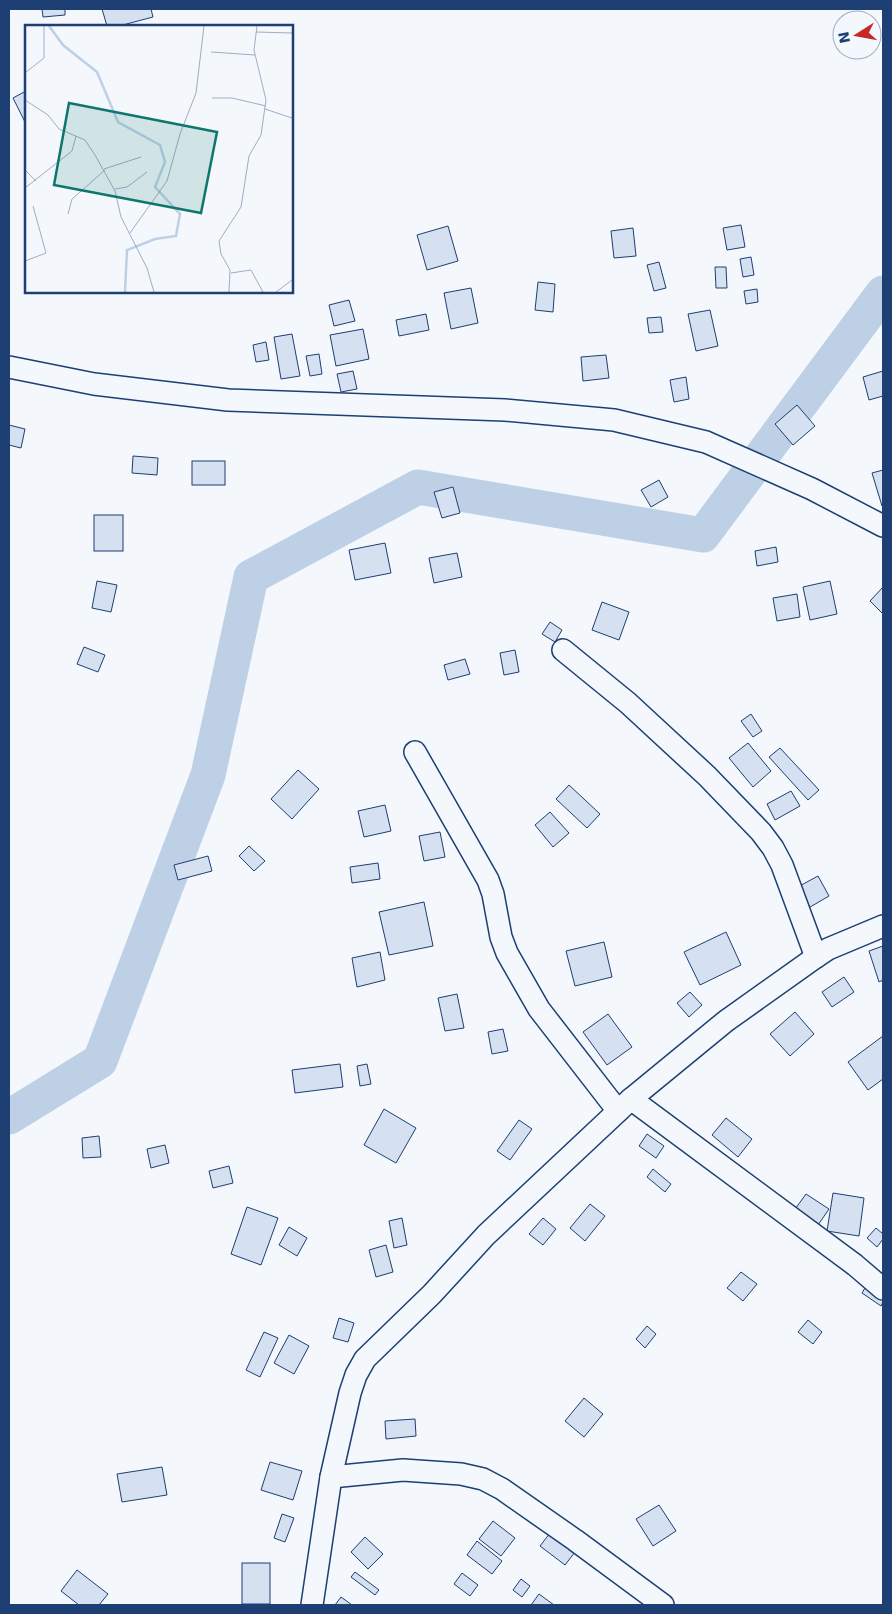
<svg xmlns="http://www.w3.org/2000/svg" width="892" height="1614" font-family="'DejaVu Sans',sans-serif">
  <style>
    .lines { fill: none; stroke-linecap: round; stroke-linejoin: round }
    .river { stroke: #bed0e5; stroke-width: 35 }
    .building { fill: #d5e0f0; stroke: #1d3f73 }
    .minor-casing { stroke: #1d3f73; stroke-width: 24 }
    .minor { stroke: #f4f7fb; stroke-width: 21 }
    .inset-river { fill: none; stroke: #bed0e5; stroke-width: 2.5 }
    .inset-road { fill: none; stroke: #9eadc5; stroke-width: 1 }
    .view { fill: #0f766e; fill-opacity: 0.15; stroke: #0f766e; stroke-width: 2.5 }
    .inset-edge { fill: none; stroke: #1d3f73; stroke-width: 2.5 }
  </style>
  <rect width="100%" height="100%" fill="#f4f7fb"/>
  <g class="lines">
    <!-- river -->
    <polyline class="river" points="9,1117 100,1061 208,775 251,577 418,487 703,535 883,293"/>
  </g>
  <!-- building -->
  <g class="building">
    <polygon points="42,9 65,9 65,15 43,17"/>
    <polygon points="102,9 151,9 153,17 119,26 107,26"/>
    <polygon points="26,91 26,124 13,98"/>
    <polygon points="741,225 745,247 727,250 723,228"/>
    <polygon points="448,226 458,261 427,270 417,235"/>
    <polygon points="633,228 636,256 614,258 611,231"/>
    <polygon points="751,257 754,275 743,277 740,259"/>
    <polygon points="659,262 666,288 654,291 647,265"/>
    <polygon points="715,267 726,267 727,288 716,288"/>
    <polygon points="538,282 555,284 553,312 535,310"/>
    <polygon points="471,288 478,323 451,329 444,293"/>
    <polygon points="757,289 758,302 746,304 744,291"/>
    <polygon points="349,300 355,321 334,326 329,305"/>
    <polygon points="710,310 718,346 696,351 688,314"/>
    <polygon points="426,314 429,330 399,336 396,320"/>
    <polygon points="661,317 663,332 649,333 647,318"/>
    <polygon points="363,329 369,359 336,366 330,335"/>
    <polygon points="292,334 300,376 281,379 274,337"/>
    <polygon points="266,342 269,360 256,362 253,345"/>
    <polygon points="319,354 322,374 310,376 306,356"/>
    <polygon points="606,355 609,378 583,381 581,357"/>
    <polygon points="353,371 357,389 341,392 337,374"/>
    <polygon points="883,371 883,396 869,400 863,377"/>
    <polygon points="686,377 689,399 674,402 670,380"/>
    <polygon points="797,405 815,426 793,445 775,424"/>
    <polygon points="9,425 25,429 21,448 9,445"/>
    <polygon points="133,456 158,458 157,475 132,473"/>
    <rect x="192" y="461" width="33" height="24"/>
    <polygon points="883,470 883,505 882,506 872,473"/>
    <polygon points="659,480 668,497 651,507 641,490"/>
    <polygon points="453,487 460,513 442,518 434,492"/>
    <rect x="94" y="515" width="29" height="36"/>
    <polygon points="385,543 391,573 355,580 349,550"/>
    <polygon points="776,547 778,562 757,566 755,551"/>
    <polygon points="457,553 462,577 434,583 429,558"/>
    <polygon points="97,581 117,585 111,612 92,608"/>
    <polygon points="830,581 837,614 810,620 803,587"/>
    <polygon points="883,587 883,614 870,601"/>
    <polygon points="797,594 800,617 777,621 773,598"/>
    <polygon points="602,602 629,612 619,640 592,630"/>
    <polygon points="550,622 562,630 555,642 542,634"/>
    <polygon points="84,647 105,655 98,672 77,664"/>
    <polygon points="515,650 519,672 504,675 500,653"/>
    <polygon points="465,659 470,674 448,680 444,665"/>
    <polygon points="751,714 762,731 753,737 741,721"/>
    <polygon points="748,743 771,771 753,787 729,758"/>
    <polygon points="780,748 819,790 808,800 769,757"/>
    <polygon points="298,770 319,789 292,819 271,799"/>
    <polygon points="569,785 600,814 587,828 556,799"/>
    <polygon points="791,791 800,806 775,820 767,804"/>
    <polygon points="385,805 391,831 364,837 358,811"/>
    <polygon points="550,812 569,833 553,847 535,825"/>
    <polygon points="440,832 445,857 424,861 419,836"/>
    <polygon points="249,846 265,861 254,871 239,856"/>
    <polygon points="208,856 212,871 178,880 174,865"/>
    <polygon points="378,863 380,879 352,883 350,867"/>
    <polygon points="818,876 829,896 805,910 794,889"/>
    <polygon points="424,902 433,946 389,955 379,912"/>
    <polygon points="726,932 741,965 700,985 684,952"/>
    <polygon points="604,942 612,977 575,986 566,951"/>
    <polygon points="883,946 883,980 879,982 869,951"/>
    <polygon points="380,952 385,980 357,987 352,958"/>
    <polygon points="844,977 854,992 832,1007 822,992"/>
    <polygon points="690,992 702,1005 689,1017 677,1003"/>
    <polygon points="457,994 464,1028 445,1031 438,998"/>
    <polygon points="795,1012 814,1034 790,1056 770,1034"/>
    <polygon points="608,1014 632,1047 607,1065 583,1032"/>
    <polygon points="503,1029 508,1051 492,1054 488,1032"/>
    <polygon points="883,1036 883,1079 868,1090 848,1062"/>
    <polygon points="340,1064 343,1087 295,1093 292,1070"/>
    <polygon points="367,1064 371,1084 360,1086 357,1066"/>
    <polygon points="384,1109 416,1128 396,1163 364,1145"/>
    <polygon points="726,1118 752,1139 738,1157 712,1135"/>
    <polygon points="519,1120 532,1129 510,1160 497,1151"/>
    <polygon points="647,1134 664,1146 656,1158 639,1146"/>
    <polygon points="99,1136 101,1157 83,1158 82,1138"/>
    <polygon points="165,1145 169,1163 151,1168 147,1149"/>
    <polygon points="229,1166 233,1183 213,1188 209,1171"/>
    <polygon points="653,1169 671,1184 665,1192 647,1177"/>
    <polygon points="833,1193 864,1198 859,1236 827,1231"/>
    <polygon points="806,1194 829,1209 816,1228 793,1212"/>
    <polygon points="590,1204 605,1216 585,1241 570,1228"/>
    <polygon points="247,1207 278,1218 261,1265 231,1254"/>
    <polygon points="402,1218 407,1245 394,1248 389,1221"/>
    <polygon points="543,1218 556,1229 543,1245 529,1234"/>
    <polygon points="289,1227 307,1238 297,1256 279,1245"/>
    <polygon points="876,1228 883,1234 883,1239 877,1247 867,1238"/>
    <polygon points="386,1245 393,1272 376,1277 369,1250"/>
    <polygon points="741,1272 757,1284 743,1301 727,1288"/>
    <polygon points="868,1283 883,1294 883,1302 881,1306 862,1293"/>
    <polygon points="339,1318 354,1323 348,1342 333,1338"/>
    <polygon points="808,1320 822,1332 813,1344 798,1332"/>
    <polygon points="647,1326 656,1334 645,1348 636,1339"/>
    <polygon points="264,1332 278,1338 260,1377 246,1370"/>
    <polygon points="289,1335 309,1346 294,1374 274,1363"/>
    <polygon points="584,1398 603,1414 584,1437 565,1421"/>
    <polygon points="415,1419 416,1436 386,1439 385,1421"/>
    <polygon points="270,1462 302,1471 293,1500 261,1490"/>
    <polygon points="162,1467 167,1495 122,1502 117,1474"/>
    <polygon points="659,1505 676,1531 653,1546 636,1519"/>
    <polygon points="282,1514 294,1518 285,1542 274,1538"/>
    <polygon points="493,1521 515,1538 501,1556 479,1539"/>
    <polygon points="550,1533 575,1552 565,1565 540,1546"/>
    <polygon points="365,1537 383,1554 368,1569 351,1552"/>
    <polygon points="477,1541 502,1561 492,1574 467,1555"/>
    <rect x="242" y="1563" width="28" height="41"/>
    <polygon points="77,1570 108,1594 99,1605 79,1605 61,1591"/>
    <polygon points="355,1572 379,1590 375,1595 351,1577"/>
    <polygon points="462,1573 478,1585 470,1596 454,1584"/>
    <polygon points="521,1579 530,1586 522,1597 513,1590"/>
    <polygon points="539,1594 554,1605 531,1605"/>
    <polygon points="341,1597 352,1605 335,1605"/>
  </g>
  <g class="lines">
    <!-- minor casing -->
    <g class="minor-casing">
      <g id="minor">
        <polyline points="9,367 94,384 228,400 505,410 614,420 706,442 812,489 883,526"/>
        <polyline points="563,650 628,703 707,776 761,832 773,848 782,865 816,957"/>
        <polyline points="415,752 488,880 493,894 501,937 507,953 539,1009 618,1111"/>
        <polyline points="631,1099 855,1265 883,1289"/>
        <polyline points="331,1477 403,1470 461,1474 483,1479 502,1489 575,1540 663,1605"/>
        <polyline points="312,1605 331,1477 350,1393 356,1375 365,1359 432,1294 486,1235 631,1099 726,1021 816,957 828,949 883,926"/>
      </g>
    </g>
    <!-- minor -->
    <use href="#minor" class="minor"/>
  </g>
  <!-- overview -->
  <g transform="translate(25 25)">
    <rect width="268" height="268" fill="#f4f7fb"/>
    <path class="inset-river" d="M24 1 38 20 72 47 93 97 135 120 140 137 130 162 155 189 151 211 130 214 102 225 100 267"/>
    <path class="inset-road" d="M231 7 267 8M186 27 230 30M0 48 19 33V1M187 73H207L241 81M0 75 23 90 34 104 60 115 70 130 90 166 96 192 122 243 129 267M240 84 267 93M79 144 116 132M0 145 11 156M0 163 47 126 51 111M90 164 102 162 122 147M43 189 47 174 80 145M105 208 142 156 155 109 171 68 179 1M0 236 21 228 8 181M206 248 226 245 238 267M204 267 205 245 196 229 194 216 216 182 224 131 236 110 241 75 229 25 232 1M251 267 267 255"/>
    <path class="view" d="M44 78 192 107 176 188 29 160Z"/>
    <rect width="268" height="268" class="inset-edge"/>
  </g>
  <!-- border -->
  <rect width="892" height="1614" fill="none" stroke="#1d3f73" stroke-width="20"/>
  <!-- north arrow -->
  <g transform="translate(857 35) rotate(259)"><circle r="24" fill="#f4f7fb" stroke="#9eadc5"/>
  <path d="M0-4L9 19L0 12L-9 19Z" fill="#c62828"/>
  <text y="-8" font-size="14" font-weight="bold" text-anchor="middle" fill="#1d3f73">N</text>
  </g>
</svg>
